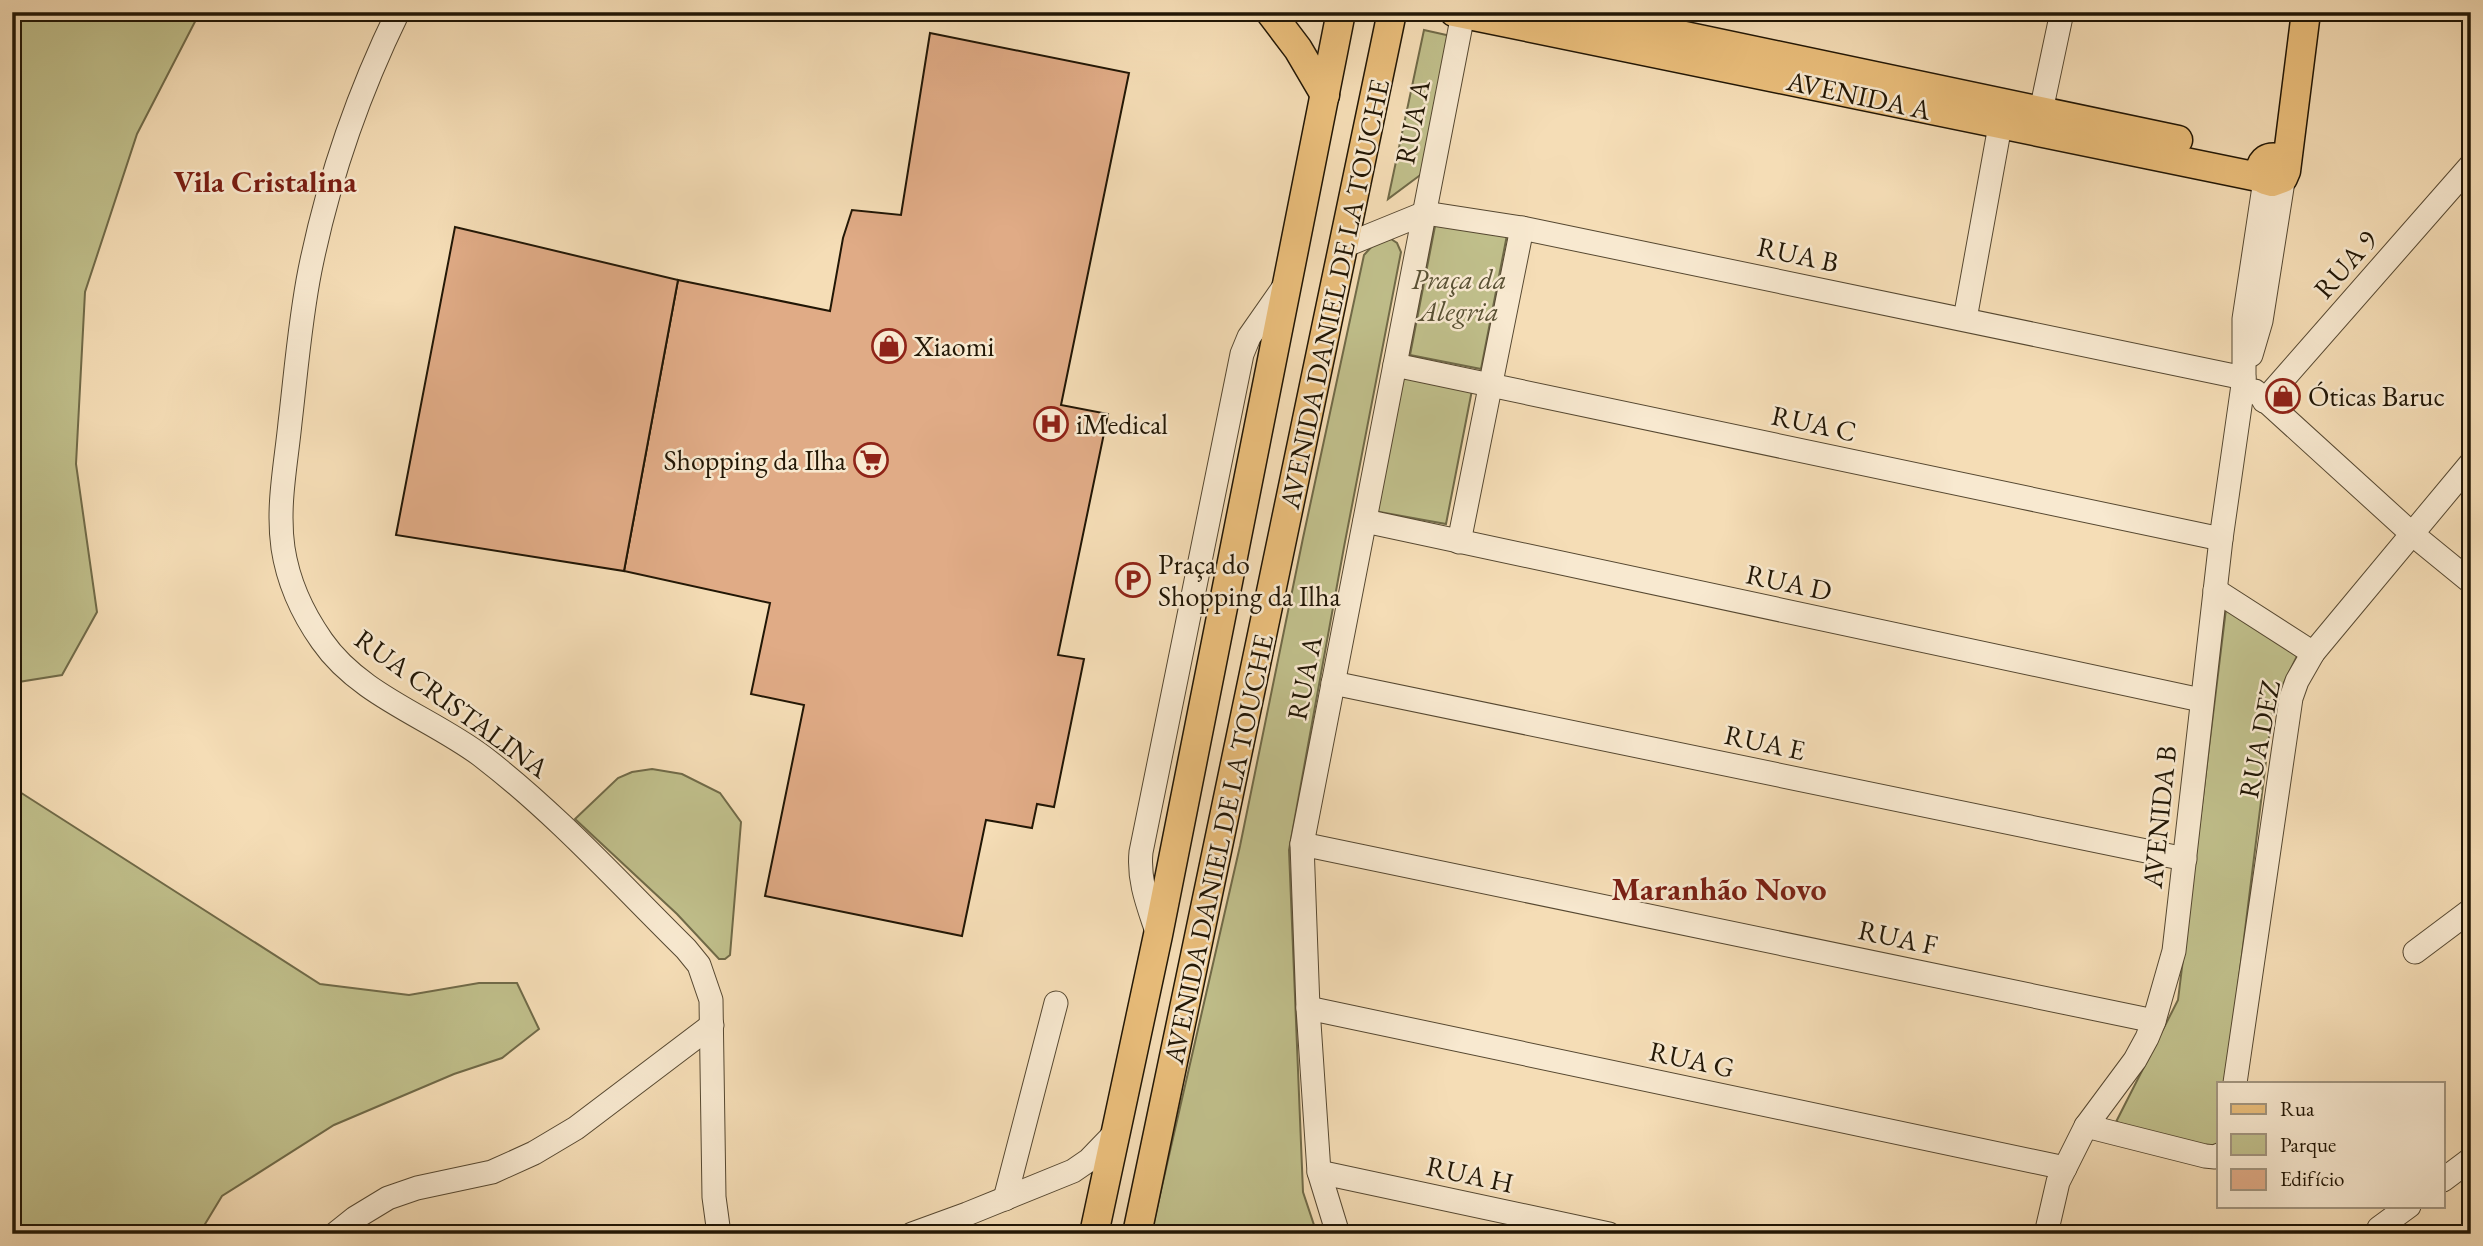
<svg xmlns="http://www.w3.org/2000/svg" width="2483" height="1246" font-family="'EB Garamond',serif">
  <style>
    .green { fill: #c0bf8b; stroke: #706a48; stroke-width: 2 }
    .building { fill: #e0ab86; stroke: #211605; stroke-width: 2 }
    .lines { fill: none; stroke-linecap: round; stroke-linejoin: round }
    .minor-casing { stroke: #564831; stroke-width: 25 }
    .major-casing { stroke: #211605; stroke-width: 31 }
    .minor { stroke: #f8e9d0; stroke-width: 23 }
    .major { stroke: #eabe7b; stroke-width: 28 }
    .labels { text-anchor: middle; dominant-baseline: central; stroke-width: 5; stroke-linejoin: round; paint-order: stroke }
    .street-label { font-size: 28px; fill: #211605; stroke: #f8e9d0 }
    .park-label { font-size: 28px; font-style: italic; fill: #595134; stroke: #f8e9d0 }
    .poi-label { font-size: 28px; fill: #211605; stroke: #f8e9d0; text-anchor: start }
    .neighbourhood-label { font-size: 30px; font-weight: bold; fill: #7a1f14; stroke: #f8e9d0 }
    .quarter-label { font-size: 32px; font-weight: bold; fill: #7a1f14; stroke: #f8e9d0 }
  </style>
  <rect width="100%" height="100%" fill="#f5ddb6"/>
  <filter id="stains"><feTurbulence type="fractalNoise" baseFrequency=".00286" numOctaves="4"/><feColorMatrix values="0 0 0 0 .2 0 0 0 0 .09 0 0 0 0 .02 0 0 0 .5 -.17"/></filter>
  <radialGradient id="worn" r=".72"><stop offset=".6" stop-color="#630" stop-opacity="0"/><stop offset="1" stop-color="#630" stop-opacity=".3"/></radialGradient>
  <!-- green -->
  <g class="green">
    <polygon points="12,12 200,12 137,134 85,292 76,464 97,612 62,675 12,683"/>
    <polygon points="1424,30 1451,36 1423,173 1388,199"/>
    <polygon points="1436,221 1507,235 1481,369 1410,355"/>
    <polygon points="1391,239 1397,243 1401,252 1344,547 1289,850 1303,1192 1317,1234 1151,1234 1240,846 1303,538 1364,255 1374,244"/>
    <polygon points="1400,377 1472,390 1446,524 1374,511"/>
    <polygon points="2226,609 2298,654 2273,705 2226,1083 2219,1083 2218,1153 2116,1122 2178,1000"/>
    <polygon points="652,769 682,774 720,793 741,822 730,955 725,959 719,959 677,914 575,819 618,778 632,772"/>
    <polygon points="12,787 320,984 409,995 479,983 517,983 539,1029 502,1058 454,1074 334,1125 222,1196 199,1234 12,1234"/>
  </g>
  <!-- building -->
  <g class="building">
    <polygon points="930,33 1129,73 1061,405 1108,414 1058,655 1084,659 1054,807 1037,804 1032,828 986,820 962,936 765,896 804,705 751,694 770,603 624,571 678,280 830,311 843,238 852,210 901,215"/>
    <polygon points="455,227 678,280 624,571 396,535"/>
  </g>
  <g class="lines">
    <!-- minor casing -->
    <g class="minor-casing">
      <g id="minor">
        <path d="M398 12C358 94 328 181 310 270 300 320 296 372 290 423 286 464 277 506 283 548 288 581 303 614 322 641 360 696 432 718 483 757 557 814 620 884 686 949L699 965 711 1000 714 1197 719 1234"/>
        <polyline points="2038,125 2062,12"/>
        <polyline points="1344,246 1425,213 1522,228 2244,378"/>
        <polyline points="1965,319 2003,109"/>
        <polyline points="2251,355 2261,321 2284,175"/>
        <polyline points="1395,365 2221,539"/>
        <polyline points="2255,391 2411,533 2471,582"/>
        <polyline points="2264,401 2471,165"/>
        <polyline points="1365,521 2201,700"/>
        <polyline points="1459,542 1522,228"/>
        <polyline points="2215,590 2313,653"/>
        <polyline points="1333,683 2185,859"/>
        <polyline points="1302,844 2154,1021"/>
        <path d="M1158 935C1149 907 1138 882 1141 852L1242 354 1249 337 1286 284"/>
        <polyline points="2415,952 2471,910"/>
        <polyline points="1308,1008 2065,1168"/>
        <polyline points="2235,1083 2291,698 2297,681 2313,653 2471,463"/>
        <polyline points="2086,1126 2205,1156 2215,1157 2219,1155"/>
        <polyline points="1319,1172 1609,1234"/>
        <polyline points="2443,1180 2471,1159"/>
        <polyline points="1005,1199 1056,1003"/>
        <polyline points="2379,1228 2409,1206"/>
        <polyline points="335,1234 355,1218 388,1198 417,1188 492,1172 534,1153 576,1128 712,1025"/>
        <polyline points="912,1234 967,1214 1073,1171 1089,1160 1116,1132"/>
        <polyline points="1338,1234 1319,1172 1308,1008 1302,844 1463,14"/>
        <polyline points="2046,1234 2058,1182 2086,1126 2135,1060 2147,1038 2154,1021 2174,951 2221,539 2244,378 2244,319 2265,180"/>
      </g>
    </g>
    <!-- major casing -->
    <g class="major-casing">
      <g id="major">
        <polyline points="1270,12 1298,49 1325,95"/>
        <polyline points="1454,12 2263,178"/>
        <polyline points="1571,12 2178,140"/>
        <path d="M2286 167 2278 158C2268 156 2262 160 2260 170L2265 180 2272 182 2283 178 2286 171 2306 12"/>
        <polyline points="1094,1234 1158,935 1341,12"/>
        <polyline points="1137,1234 1392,12"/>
      </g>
    </g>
    <!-- minor -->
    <use href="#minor" class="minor"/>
    <!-- major -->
    <use href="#major" class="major"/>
  </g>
  <!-- icons -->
  <defs>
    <g id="shop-ring" transform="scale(1.75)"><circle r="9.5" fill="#f8e9d0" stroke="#8f2418" stroke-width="1.5"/><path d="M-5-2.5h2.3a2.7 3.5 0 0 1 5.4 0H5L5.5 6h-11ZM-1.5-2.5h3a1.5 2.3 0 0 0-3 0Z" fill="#8f2418"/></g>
    <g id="hospital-ring" transform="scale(1.75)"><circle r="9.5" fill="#f8e9d0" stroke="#8f2418" stroke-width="1.5"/><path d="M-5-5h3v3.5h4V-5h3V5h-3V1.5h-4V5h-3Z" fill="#8f2418"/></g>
    <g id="supermarket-ring" transform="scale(1.75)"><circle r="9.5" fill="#f8e9d0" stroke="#8f2418" stroke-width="1.5"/><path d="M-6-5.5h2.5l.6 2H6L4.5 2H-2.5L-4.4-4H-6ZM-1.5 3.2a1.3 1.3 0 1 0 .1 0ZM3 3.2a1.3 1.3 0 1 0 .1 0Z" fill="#8f2418"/></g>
    <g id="parking-ring" transform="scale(1.75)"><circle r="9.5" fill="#f8e9d0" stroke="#8f2418" stroke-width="1.5"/><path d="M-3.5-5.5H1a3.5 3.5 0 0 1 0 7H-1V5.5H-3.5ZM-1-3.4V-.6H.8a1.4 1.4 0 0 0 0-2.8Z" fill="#8f2418"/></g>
  </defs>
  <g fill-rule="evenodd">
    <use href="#shop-ring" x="889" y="346"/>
    <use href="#shop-ring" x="2283" y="396"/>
    <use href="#hospital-ring" x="1051" y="424"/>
    <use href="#supermarket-ring" x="871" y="460"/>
    <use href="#parking-ring" x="1133" y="580"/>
  </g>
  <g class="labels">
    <!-- street labels -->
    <g class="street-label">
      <text transform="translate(1859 95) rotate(12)">AVENIDA A</text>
      <text transform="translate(1412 122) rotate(-79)">RUA A</text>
      <text transform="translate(1798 254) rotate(12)">RUA B</text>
      <text transform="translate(2345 264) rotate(-49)">RUA 9</text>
      <text transform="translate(1334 294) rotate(-78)">AVENIDA DANIEL DE LA TOUCHE</text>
      <text transform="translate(1814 423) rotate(12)">RUA C</text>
      <text transform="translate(1789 582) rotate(12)">RUA D</text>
      <text transform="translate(1304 678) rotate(-79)">RUA A</text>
      <text transform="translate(452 703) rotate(36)">RUA CRISTALINA</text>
      <text transform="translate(2259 739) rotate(-79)">RUA DEZ</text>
      <text transform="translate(1765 742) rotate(12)">RUA E</text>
      <text transform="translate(2159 817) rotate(-84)">AVENIDA B</text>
      <text transform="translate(1218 849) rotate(-78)">AVENIDA DANIEL DE LA TOUCHE</text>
      <text transform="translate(1898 937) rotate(12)">RUA F</text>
      <text transform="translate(1692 1059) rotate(12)">RUA G</text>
      <text transform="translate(1470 1174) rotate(12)">RUA H</text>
    </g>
    <!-- park labels -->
    <g class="park-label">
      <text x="1459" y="279">Praça da<tspan x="1459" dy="32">Alegria</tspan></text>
    </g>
    <!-- poi labels -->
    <g class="poi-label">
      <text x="914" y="346">Xiaomi</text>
      <text x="2308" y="396">Óticas Baruc</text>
      <text x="1076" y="424">iMedical</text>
      <text x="846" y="460" text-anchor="end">Shopping da Ilha</text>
      <text x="1158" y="564">Praça do<tspan x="1158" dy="32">Shopping da Ilha</tspan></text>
    </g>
    <!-- neighbourhood labels -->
    <g class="neighbourhood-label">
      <text x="265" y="181">Vila Cristalina</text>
    </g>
    <!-- quarter labels -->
    <g class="quarter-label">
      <text x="1719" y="889">Maranhão Novo</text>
    </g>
  </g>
  <!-- margin -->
  <rect width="2483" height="1246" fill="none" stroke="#f5ddb6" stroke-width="42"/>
  <rect x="14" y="14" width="2455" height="1218" fill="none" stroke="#211605" stroke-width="3.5"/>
  <rect x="21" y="21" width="2441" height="1204" fill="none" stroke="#211605" stroke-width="2"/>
  <!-- legend -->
  <rect x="2217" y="1082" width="228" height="126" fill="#f8e9d0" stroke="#a2957f" stroke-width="2"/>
  <rect x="2231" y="1104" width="35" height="10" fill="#eabe7b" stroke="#a2957f" stroke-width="2"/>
  <text x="2280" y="1116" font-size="21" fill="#211605">Rua</text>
  <rect x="2231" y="1134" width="35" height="21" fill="#c0bf8b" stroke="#a2957f" stroke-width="2"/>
  <text x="2280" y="1152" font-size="21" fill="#211605">Parque</text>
  <rect x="2231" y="1169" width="35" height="21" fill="#e0ab86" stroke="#a2957f" stroke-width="2"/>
  <text x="2280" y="1186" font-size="21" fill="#211605">Edifício</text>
  <rect width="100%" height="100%" filter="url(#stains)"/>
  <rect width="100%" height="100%" fill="url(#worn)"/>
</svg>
